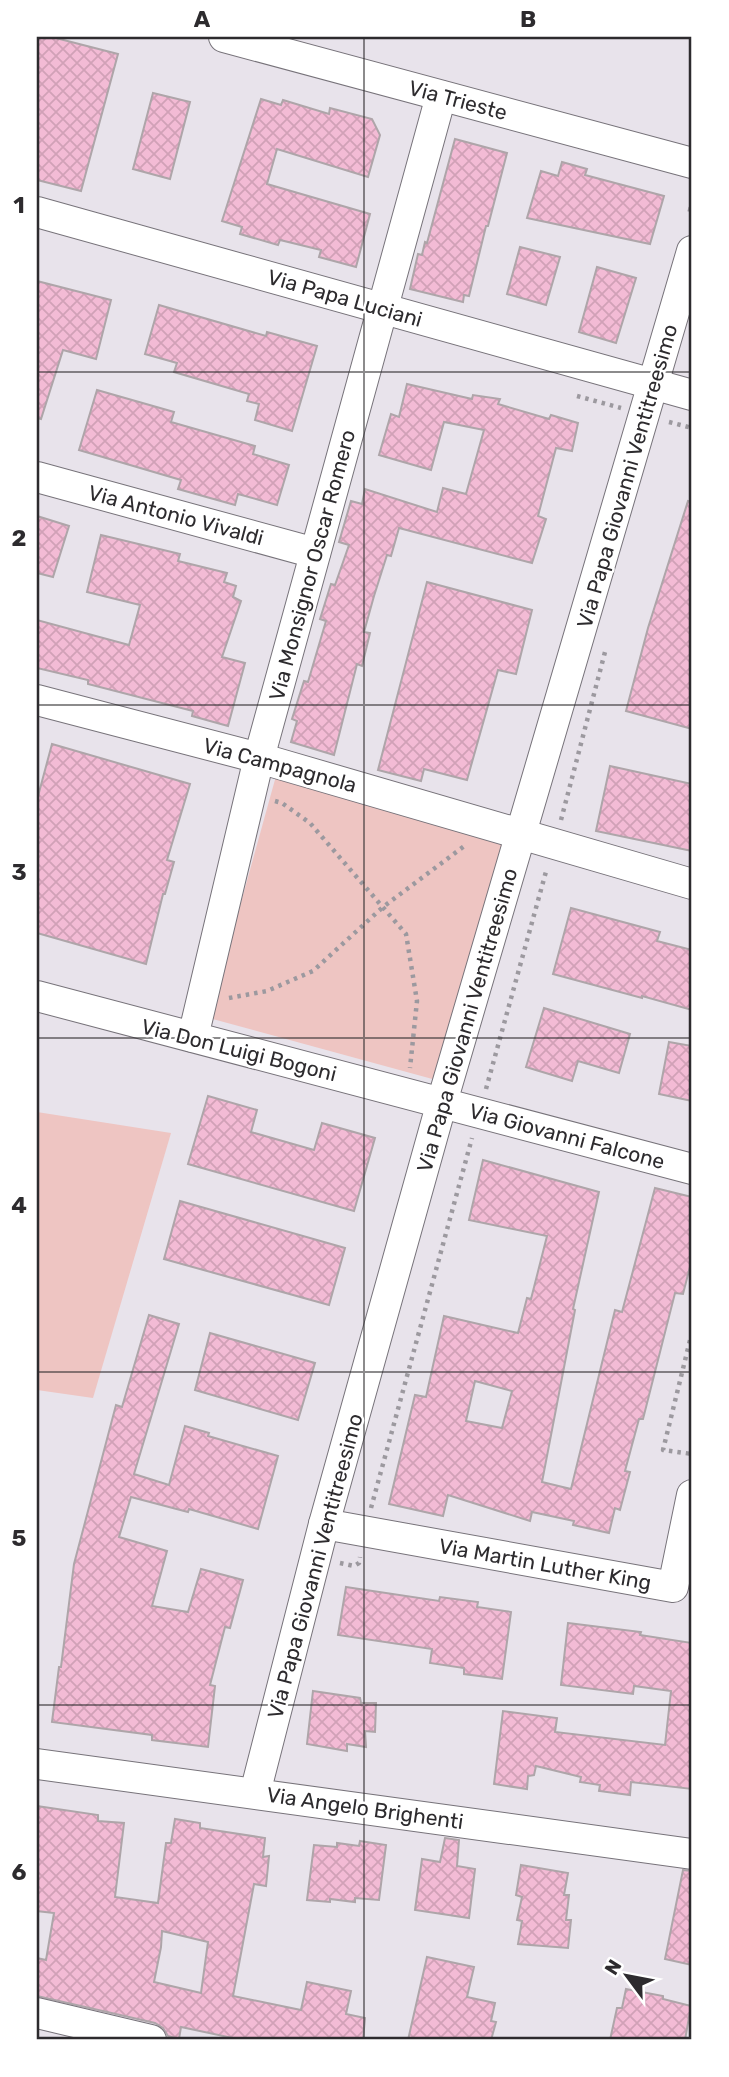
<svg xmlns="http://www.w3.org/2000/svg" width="729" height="2077" font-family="Rubik,sans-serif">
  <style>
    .park { fill: #eec5c2 }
    .building { fill: url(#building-cross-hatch); stroke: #aea5a9; stroke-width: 2; fill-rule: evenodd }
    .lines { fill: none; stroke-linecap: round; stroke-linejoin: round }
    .street-casing { stroke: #77737a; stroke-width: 32 }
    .path { stroke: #9c999f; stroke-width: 4.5; stroke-dasharray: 3.5 5; stroke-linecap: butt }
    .street { stroke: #fff; stroke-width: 30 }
    .grid { fill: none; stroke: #2d2b2e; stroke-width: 2; stroke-opacity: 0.55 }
    .labels { text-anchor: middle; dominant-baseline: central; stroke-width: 5; stroke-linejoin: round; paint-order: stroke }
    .street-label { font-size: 21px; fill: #2d2b2e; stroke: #fff }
    .neatline { fill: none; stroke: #2d2b2e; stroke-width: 2.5 }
    .grid-label { font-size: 23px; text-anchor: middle; font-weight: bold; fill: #2d2b2e }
  </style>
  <defs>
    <pattern id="building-cross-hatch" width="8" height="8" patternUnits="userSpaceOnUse" patternTransform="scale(1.75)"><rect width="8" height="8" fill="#f3bbd5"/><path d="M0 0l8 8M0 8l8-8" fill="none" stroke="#d1a1b7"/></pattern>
  </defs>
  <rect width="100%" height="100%" fill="#e8e3eb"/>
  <!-- park -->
  <g class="park">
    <polygon points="276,776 504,840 436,1080 209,1018"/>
    <polygon points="37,1112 171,1133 93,1398 37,1390"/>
  </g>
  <!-- building -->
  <g class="building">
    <polygon points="37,37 52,37 118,54 81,191 37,180"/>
    <polygon points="153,93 190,102 170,179 133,169"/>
    <polygon points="261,99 281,105 283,100 329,114 330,108 372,119 380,135 368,177 277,149 267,184 370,214 356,267 319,257 321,250 280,240 278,245 240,234 242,227 222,221"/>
    <polygon points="455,139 507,153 488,226 486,226 469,296 464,295 463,302 410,289 418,254 422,255 425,242 427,243"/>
    <polygon points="562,162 587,169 585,175 664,196 650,244 527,218 541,171 558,176"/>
    <polygon points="520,247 560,257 546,305 507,294"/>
    <polygon points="597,267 636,278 616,343 579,332"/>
    <polygon points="37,281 111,300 96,359 63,350 41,419 37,418"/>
    <polygon points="159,305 266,336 267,332 317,346 292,431 255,420 259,404 247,401 249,394 174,372 177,363 145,354"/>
    <polygon points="407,384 472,399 473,395 500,399 498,404 549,419 551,415 578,423 572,451 556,448 538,516 546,519 532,563 399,528 391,556 387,555 374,596 364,632 370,633 362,666 357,664 334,755 291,742 297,721 292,719 304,681 308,682 326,621 320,619 331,584 335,585 349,545 339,542 351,501 362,504 365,489 437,512 443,488 466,494 484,430 444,422 431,470 379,455 391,414 399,417"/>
    <polygon points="97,390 174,412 171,422 255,446 253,454 289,465 277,505 238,494 235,505 178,489 181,480 79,450"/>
    <polygon points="688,501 692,502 692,729 626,711 648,628"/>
    <polygon points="37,516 69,526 53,577 37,573"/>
    <polygon points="101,535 180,554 178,561 227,573 224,582 236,586 233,597 241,601 222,657 245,663 228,726 192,716 193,711 88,684 88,680 37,668 37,620 129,645 140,605 87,592"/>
    <polygon points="427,582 532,610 516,674 498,670 467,780 424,769 421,781 378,770"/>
    <polygon points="52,744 190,784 167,860 174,862 165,894 163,894 146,964 37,933 37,800"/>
    <polygon points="610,766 692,784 692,851 596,831"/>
    <polygon points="571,908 660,932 657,941 692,950 692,1010 642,996 642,998 553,974"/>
    <polygon points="544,1008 630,1034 619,1073 578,1061 572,1081 526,1067"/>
    <polygon points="669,1042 692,1046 692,1101 659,1094"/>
    <polygon points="208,1096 257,1110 251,1132 314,1150 322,1123 375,1138 354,1211 188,1164"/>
    <path d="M483 1160 599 1192 573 1309 575 1310 542 1482 571 1489 615 1310 622 1312 655 1188 692 1197V1259L683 1294 675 1293 643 1419H639L625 1471 630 1472 620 1510 615 1508 609 1533 573 1525 574 1521 532 1512 530 1521 448 1495 443 1516 389 1504 415 1395 426 1397 444 1316 518 1333 527 1298 531 1299 547 1236 469 1220ZM475 1381 512 1391 502 1428 466 1421Z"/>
    <polygon points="180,1201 345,1248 329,1305 164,1259"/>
    <polygon points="149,1315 179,1324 134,1474 169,1485 185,1426 209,1433 208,1436 278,1456 258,1529 189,1509 188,1512 131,1497 119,1537 167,1551 152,1606 188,1612 201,1569 243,1580 230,1628 225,1627 210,1685 215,1686 208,1747 152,1740 152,1735 52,1722 59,1667 61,1667 74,1564 116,1405 122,1407"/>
    <polygon points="210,1333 315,1363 298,1420 195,1390"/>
    <polygon points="346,1587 439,1601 440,1597 478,1602 477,1607 511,1612 502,1679 464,1674 464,1668 430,1663 432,1649 338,1635"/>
    <polygon points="568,1623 641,1632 640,1635 692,1643 692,1789 631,1782 630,1795 599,1791 600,1785 580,1782 581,1777 536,1766 534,1775 528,1776 527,1789 494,1784 503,1711 557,1718 555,1732 665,1745 671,1691 634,1686 633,1694 561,1685"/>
    <polygon points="313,1691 360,1698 361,1703 376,1703 375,1732 365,1731 366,1747 347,1744 347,1751 307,1744"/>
    <path d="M37 1806 98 1815V1821L124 1823 115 1897 158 1903 166 1843H171L175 1819 200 1823V1828L265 1838 263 1857 269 1856 266 1886 254 1884 233 1996 301 2010 307 1982 351 1991 346 2014 365 2018 363 2040H242L181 2027 179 2039 168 2036 163 2028 155 2023 37 1996V1958L46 1960 54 1913 37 1911ZM162 1931 208 1942 201 1993 154 1982 161 1947Z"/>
    <polygon points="445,1838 459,1840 457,1866 475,1869 469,1918 415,1910 422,1859 440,1862"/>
    <polygon points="360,1841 386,1845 379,1900 355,1898 355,1902 330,1899 330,1902 307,1900 314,1845 337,1847 337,1843 359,1846"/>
    <polygon points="521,1865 568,1873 564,1895 569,1895 566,1920 571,1920 568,1948 518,1944 522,1921 517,1920 522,1897 516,1895"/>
    <polygon points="683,1870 692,1871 692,1965 665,1959"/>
    <polygon points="427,1957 474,1967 467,1997 495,2003 491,2021 496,2022 491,2040 408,2040"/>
    <polygon points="626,1989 663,1996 663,1999 691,2006 685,2040 610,2040 617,2008 622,2008"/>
  </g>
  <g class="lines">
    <!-- street casing -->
    <g class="street-casing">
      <g id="street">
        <polyline points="224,37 692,163"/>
        <polyline points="37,212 692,395"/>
        <polyline points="37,477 315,553"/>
        <polyline points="37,700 259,758 692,884"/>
        <polyline points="37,996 692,1169"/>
        <polyline points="193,1037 259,758 441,96"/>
        <polyline points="324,1524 673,1587 692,1495"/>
        <polyline points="37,1764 692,1854"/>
        <polyline points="255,1793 324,1524 442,1102 692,251"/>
        <polyline points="37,2013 151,2040"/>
      </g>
    </g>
    <!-- path -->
    <g class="path">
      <polyline points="688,209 692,210"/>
      <polyline points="577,396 621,408"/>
      <polyline points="669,422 692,428"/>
      <polyline points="275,801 282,803 310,823 406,934 417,1001 410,1068"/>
      <polyline points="561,820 605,652"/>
      <polyline points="229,998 267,991 313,971 383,907 467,844"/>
      <polyline points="486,1089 547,868"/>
      <polyline points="692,1332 663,1450 692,1454"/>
      <polyline points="371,1508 472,1138"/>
      <polyline points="340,1563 354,1566 359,1563 360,1557"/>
    </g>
    <!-- street -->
    <use href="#street" class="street"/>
  </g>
  <!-- grid -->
  <path class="grid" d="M364 37V2040M37 372H692M37 705H692M37 1038H692M37 1372H692M37 1705H692"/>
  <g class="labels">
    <!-- street labels -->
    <g class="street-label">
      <text transform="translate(458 100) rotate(15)">Via Trieste</text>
      <text transform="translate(345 298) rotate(16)">Via Papa Luciani</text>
      <text transform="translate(627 476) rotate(-74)">Via Papa Giovanni Ventitreesimo</text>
      <text transform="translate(176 515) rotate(15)">Via Antonio Vivaldi</text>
      <text transform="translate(312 565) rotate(-75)">Via Monsignor Oscar Romero</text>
      <text transform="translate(280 765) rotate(15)">Via Campagnola</text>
      <text transform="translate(467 1020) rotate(-74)">Via Papa Giovanni Ventitreesimo</text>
      <text transform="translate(239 1050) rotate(14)">Via Don Luigi Bogoni</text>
      <text transform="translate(567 1136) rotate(15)">Via Giovanni Falcone</text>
      <text transform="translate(545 1564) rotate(10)">Via Martin Luther King</text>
      <text transform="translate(315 1566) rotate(-75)">Via Papa Giovanni Ventitreesimo</text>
      <text transform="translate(365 1808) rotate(8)">Via Angelo Brighenti</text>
    </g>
  </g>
  <!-- border -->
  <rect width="729" height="2077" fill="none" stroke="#ffffff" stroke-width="77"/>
  <!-- north arrow -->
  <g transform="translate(627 1976) rotate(302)" stroke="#ffffff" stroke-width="5" paint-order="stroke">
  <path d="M0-5L12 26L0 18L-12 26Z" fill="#2d2b2e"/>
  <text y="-10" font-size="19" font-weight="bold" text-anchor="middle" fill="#2d2b2e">N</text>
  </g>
  <rect x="38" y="38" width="652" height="2000" class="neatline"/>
  <g class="grid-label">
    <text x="202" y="27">A</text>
    <text x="528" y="27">B</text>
    <text x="19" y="213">1</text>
    <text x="19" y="546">2</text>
    <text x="19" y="880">3</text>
    <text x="19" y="1213">4</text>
    <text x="19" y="1546">5</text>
    <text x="19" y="1880">6</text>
  </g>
</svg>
